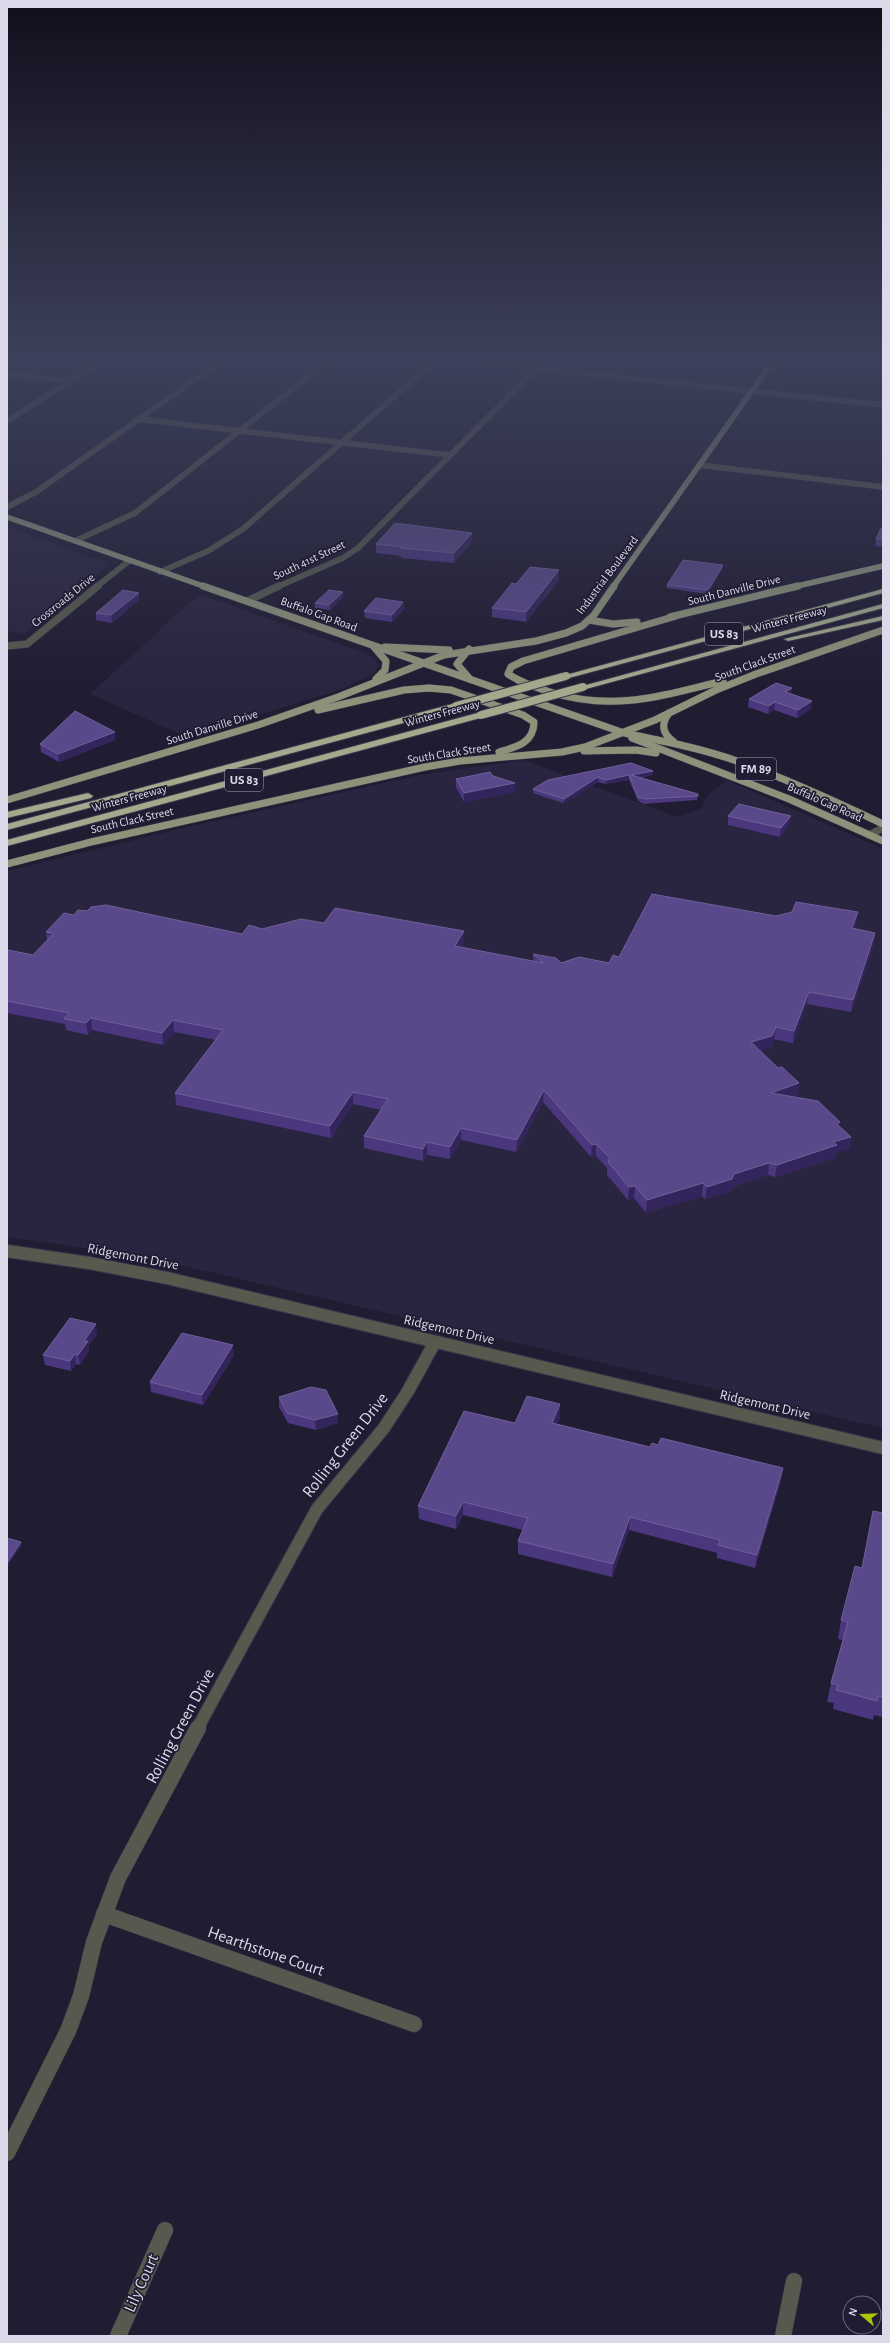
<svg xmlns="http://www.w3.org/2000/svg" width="890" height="2343" font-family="'Alegreya Sans',sans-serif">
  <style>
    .built { fill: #29243f }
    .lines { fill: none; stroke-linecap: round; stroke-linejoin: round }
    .minor-far3-casing { stroke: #3a374c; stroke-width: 6 }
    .minor-far2-casing { stroke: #3a374c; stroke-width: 8 }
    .minor-far1-casing { stroke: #3a374c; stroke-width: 14 }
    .minor-casing { stroke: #3a374c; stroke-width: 17 }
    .major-far1-casing { stroke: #3a374c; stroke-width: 6 }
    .major-casing { stroke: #3a374c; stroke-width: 8 }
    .highway-casing { stroke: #3a374c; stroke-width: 2 }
    .minor-far3 { stroke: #56594d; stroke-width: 5.5 }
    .minor-far2 { stroke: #56594d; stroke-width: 7 }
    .minor-far1 { stroke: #56594d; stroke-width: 12 }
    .minor { stroke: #56594d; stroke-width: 16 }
    .major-far1 { stroke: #8d927a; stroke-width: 5.5 }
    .major { stroke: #8d927a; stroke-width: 7 }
    .highway { fill: #a2a98c; fill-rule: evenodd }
    .highway-bridge-casing { stroke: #3a374c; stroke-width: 10; stroke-linecap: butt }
    .highway-bridge { stroke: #a2a98c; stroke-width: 8 }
    .wall { fill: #4a377e }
    .shaded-wall { fill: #33255b }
    .building { fill: #5a498a; stroke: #6e6099 }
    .labels { text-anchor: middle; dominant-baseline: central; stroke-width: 3.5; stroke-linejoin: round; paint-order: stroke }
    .far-street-label { font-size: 12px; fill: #dcdaea; stroke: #201c32 }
    .shield { fill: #201c32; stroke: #a4a1b3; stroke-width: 1 }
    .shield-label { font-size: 13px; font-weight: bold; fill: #dcdaea }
    .street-label { font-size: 14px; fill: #dcdaea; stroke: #201c32 }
    .near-street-label { font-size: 17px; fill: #dcdaea; stroke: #201c32 }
  </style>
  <rect width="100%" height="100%" fill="#201c32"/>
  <!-- built -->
  <g class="built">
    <polygon points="7,527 109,564 25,634 7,631"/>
    <polygon points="201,595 362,652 375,659 378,666 373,674 343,689 186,737 90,694 187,605"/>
    <polygon points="524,760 677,817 702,808 707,796 727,780 883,849 883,1428 145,1257 7,1237 7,871 175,830 419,775"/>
  </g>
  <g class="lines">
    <!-- minor-far3 casing -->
    <g class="minor-far3-casing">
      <g id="minor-far3">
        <polyline points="468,361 883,405"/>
        <polyline points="7,374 69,381"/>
        <polyline points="138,419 449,455"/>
        <polyline points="7,421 101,361"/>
        <polyline points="699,465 883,487"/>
        <polyline points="7,507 36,492 221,361"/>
        <polyline points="75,541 135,513 328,361"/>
        <polyline points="160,572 208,551 243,529 435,361"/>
        <polyline points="96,587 129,561"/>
        <polyline points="277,587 343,558 358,548 544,361"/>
      </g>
    </g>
    <!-- minor-far2 casing -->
    <g class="minor-far2-casing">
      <g id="minor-far2">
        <polyline points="247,601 279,586"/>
        <polyline points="7,646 27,644 98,586"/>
        <polyline points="869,835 883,828"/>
      </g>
    </g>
    <!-- minor-far1 casing -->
    <g class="minor-far1-casing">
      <g id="minor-far1">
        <polyline points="7,1251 89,1263 167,1278 883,1448"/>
        <polyline points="197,1729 317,1509 384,1428 408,1391 435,1342"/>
      </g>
    </g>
    <!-- minor casing -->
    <g class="minor-casing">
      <g id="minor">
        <polyline points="104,1914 414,2024"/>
        <polyline points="7,2153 68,2031 81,1996 94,1942 118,1878 198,1728"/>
        <polyline points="118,2336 165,2230"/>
        <polyline points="783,2336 794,2281"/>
      </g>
    </g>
    <!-- major-far1 casing -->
    <g class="major-far1-casing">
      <g id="major-far1">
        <polyline points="7,517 206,587"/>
        <polyline points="613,587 773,361"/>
        <polyline points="793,587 883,566"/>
      </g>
    </g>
    <!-- major casing -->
    <g class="major-casing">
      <g id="major">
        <path d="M203 586 624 733C662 741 700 748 737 761 787 779 835 801 883 824"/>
        <path d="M676 616 523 661 511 667 508 674C521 683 535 687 550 692 614 712 660 696 723 681"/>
        <polyline points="670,617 798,586"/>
        <polyline points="589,620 613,624 637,622"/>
        <polyline points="374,647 386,661 385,670 376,679"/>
        <polyline points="385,647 449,650"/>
        <polyline points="469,649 457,664 470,679"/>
        <path d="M318 710 404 690 429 688 451 690 523 715 534 722C534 743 516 747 499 752"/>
        <path d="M669 713C661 724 662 733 673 741"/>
        <polyline points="632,738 789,799 883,841"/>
        <polyline points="584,751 636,750 656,753"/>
        <polyline points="7,800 258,725 338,697 444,655 536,641 566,633 582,626 594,615 614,586"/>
        <polyline points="7,864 91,842 425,767 460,761 562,752 585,747 655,720 716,690 756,674 883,630"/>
      </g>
    </g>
    <!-- highway casing -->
    <g class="highway-casing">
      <g id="highway">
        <polygon points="883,589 883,593 569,678 562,676"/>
        <polygon points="883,604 883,608 586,689 579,687"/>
        <polygon points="883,616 883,620 788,641 784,639"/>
        <polygon points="456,703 459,704 459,708 7,830 7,824"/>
        <polygon points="481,712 484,713 484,717 7,846 7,840"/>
        <polygon points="88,793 93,796 91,798 7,818 7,812"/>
      </g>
    </g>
    <!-- minor-far3 -->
    <use href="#minor-far3" class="minor-far3"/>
    <!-- minor-far2 -->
    <use href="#minor-far2" class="minor-far2"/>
    <!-- minor-far1 -->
    <use href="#minor-far1" class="minor-far1"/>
    <!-- minor -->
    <use href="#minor" class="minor"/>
    <!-- major-far1 -->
    <use href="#major-far1" class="major-far1"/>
    <!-- major -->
    <use href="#major" class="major"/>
    <!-- highway -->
    <use href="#highway" class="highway"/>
    <!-- highway-bridge casing -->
    <g class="highway-bridge-casing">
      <g id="highway-bridge">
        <polyline points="456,706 566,676"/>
        <polyline points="481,715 583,687"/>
      </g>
    </g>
    <!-- highway-bridge -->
    <use href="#highway-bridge" class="highway-bridge"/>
  </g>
  <!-- wall -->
  <g class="wall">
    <polygon points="883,528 883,547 875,546 876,539"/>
    <polygon points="472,533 472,542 454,563 401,558 401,556 376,553 376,544"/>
    <polygon points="723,565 723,568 707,594 666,588 667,585"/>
    <polygon points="559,570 559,580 526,622 492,617 492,608 516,584"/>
    <polygon points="343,592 343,597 330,610 315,608 315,603"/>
    <polygon points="139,600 112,623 96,620 96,613"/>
    <polygon points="403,602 404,609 392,622 365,618 364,611"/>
    <polygon points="791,694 811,709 797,718 774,710 768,714 748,707 749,699"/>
    <polygon points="115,740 59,762 41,752 40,744"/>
    <polygon points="653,771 652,775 640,778 698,794 697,800 644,804 638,801 629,780 605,784 598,782 563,803 533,793 533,789 548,780"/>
    <polygon points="456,779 515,783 515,792 464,802 456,787"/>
    <polygon points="728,816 790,824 780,837 728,825"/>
    <polygon points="87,911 242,934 262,929 324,923 464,931 464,943 461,947 533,961 533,954 561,963 609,963 619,957 776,916 856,924 854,929 875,933 874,944 851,1012 807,1004 793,1043 774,1039 771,1048 760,1051 778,1068 799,1083 798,1095 793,1096 839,1126 851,1137 849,1149 835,1153 835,1158 775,1177 768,1175 732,1187 731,1191 705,1199 702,1196 646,1213 634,1198 628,1200 607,1175 607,1168 596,1156 591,1157 543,1102 516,1152 461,1140 450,1159 427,1155 423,1161 364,1148 364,1136 381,1110 353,1104 331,1138 176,1105 175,1093 216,1040 174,1032 163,1045 92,1030 88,1035 66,1030 65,1024 7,1013 7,951 33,955 47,940 46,932 74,915"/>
    <polygon points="97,1334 88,1346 89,1351 80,1365 76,1364 71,1371 45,1365 43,1355"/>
    <polygon points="234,1355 203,1405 151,1392 150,1382"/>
    <polygon points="279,1397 338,1414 338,1423 316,1430 288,1423 279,1407"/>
    <polygon points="560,1417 557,1424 781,1481 755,1568 717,1558 717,1553 629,1530 612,1577 518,1554 518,1541 523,1530 463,1515 456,1529 419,1519 418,1506 515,1423"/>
    <polygon points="883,1513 883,1715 882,1717 874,1715 873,1720 833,1709 834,1703 827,1702 831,1683 843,1640 838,1639 841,1620"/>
  </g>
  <!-- shaded-wall -->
  <g class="shaded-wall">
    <polygon points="472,533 472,542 454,563 454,553"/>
    <polygon points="723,565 723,568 707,594 708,590"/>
    <polygon points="559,570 559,580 526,622 526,612"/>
    <polygon points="343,592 343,597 330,610 329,605"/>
    <polygon points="139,593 139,600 112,623 111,615"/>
    <polygon points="403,602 404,609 392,622 392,615"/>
    <polygon points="792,688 791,696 785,692"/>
    <polygon points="812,701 811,709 797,718 798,710"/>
    <polygon points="775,702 774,710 768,714 769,706"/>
    <polygon points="115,732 115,740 59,762 58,754"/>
    <polygon points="653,771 652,775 631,779 631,775"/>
    <polygon points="629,775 629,780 605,784 606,780"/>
    <polygon points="598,777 598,782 563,803 564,799"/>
    <polygon points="515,783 515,792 464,802 464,793"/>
    <polygon points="791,816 790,824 780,837 781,828"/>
    <polygon points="858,912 856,924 850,940 852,928"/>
    <polygon points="464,931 464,943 454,957 455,946"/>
    <polygon points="875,933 874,944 851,1012 853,1000"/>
    <polygon points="809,992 807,1004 793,1043 794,1031"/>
    <polygon points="91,1018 92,1030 88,1035 86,1023"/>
    <polygon points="173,1020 174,1032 163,1045 162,1033"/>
    <polygon points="776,1027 774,1039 771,1048 749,1054 751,1042"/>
    <polygon points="799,1083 798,1095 770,1105 771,1093"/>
    <polygon points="544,1090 543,1102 516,1152 517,1140"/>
    <polygon points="353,1092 353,1104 331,1138 330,1126"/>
    <polygon points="461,1128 461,1140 450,1159 450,1147"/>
    <polygon points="851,1137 849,1149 835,1153 835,1158 775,1177 777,1165 833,1142"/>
    <polygon points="427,1142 427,1155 423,1161 423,1149"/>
    <polygon points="596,1144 596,1156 591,1157 592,1145"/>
    <polygon points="769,1163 768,1175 732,1187 731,1191 705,1199 707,1187 734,1174"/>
    <polygon points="703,1183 702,1196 646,1213 647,1200"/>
    <polygon points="635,1186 634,1198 628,1200 629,1187"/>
    <polygon points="96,1324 97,1334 88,1346 89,1351 80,1365 78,1355 84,1341"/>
    <polygon points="233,1345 234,1355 203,1405 202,1395"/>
    <polygon points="75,1354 76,1364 71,1371 70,1361"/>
    <polygon points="560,1404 560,1417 551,1436 552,1423"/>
    <polygon points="338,1414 338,1423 316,1430 315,1420"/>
    <polygon points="783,1468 781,1481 755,1568 757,1555"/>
    <polygon points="463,1502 463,1515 456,1529 456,1516"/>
    <polygon points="630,1517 629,1530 612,1577 613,1564"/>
    <polygon points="21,1542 22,1545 7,1567 7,1563"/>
  </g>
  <!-- building -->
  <g class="building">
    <polygon points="395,523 472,533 454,553 401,548 403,547 376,544"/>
    <polygon points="881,528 883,528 883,540 876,539"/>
    <polygon points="683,560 723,565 708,590 667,585"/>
    <polygon points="530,567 559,570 526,612 492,608 512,583 516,584"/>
    <polygon points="123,590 139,593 111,615 96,613"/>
    <polygon points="329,590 343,592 329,605 315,603"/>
    <polygon points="376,598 403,602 392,615 364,611"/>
    <polygon points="776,683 792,688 785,692 812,701 798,710 775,702 769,706 749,699"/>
    <polygon points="75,711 115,732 58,754 40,744"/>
    <polygon points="631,763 653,771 631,775 698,794 698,796 645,799 638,797 629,775 606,780 598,777 564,799 533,789 548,780"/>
    <polygon points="490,772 493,776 515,783 464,793 456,779"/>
    <polygon points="739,804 791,816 781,828 728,816"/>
    <polygon points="652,894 776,916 792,912 796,902 858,912 852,928 875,933 853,1000 809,992 794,1031 776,1027 772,1036 751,1042 778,1068 782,1067 799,1083 771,1093 818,1101 840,1122 837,1124 851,1137 833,1142 837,1145 777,1165 769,1163 734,1174 732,1179 707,1187 703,1183 647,1200 635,1186 629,1187 608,1162 610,1158 596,1144 592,1145 544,1090 517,1140 461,1128 450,1147 427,1142 423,1149 364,1136 388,1099 353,1092 330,1126 175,1093 223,1030 173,1020 162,1033 91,1018 86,1023 64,1019 69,1013 7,1001 7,951 8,950 33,955 54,933 46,932 64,913 74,915 78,910 87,911 91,907 106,905 242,934 249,925 262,929 301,919 324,923 335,908 464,931 455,946 543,963 533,954 556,958 561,963 579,957 609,963 613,955 619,957"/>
    <polygon points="70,1318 96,1324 84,1341 88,1341 78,1355 75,1354 70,1361 43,1355"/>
    <polygon points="182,1333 233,1345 202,1395 150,1382"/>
    <polygon points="311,1387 326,1390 338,1414 315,1420 287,1413 279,1397"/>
    <polygon points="527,1396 560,1404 552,1423 650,1447 652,1443 658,1445 661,1438 783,1468 757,1555 718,1545 720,1540 630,1517 613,1564 518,1541 528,1518 463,1502 456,1516 418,1506 464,1411 515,1423"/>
    <polygon points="873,1511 883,1513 883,1697 878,1696 877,1701 836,1690 838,1685 831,1683 848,1622 841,1620 855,1566 862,1568"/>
    <polygon points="7,1538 21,1542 7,1563"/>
  </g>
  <!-- sky -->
  <linearGradient id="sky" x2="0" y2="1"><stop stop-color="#120f1c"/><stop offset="0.52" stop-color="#3c405a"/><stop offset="1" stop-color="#3c405a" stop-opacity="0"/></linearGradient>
  <rect width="890" height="689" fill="url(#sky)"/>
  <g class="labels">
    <!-- far-street labels -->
    <g class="far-street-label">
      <text transform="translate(309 560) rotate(-25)">South 41st Street</text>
      <text transform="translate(607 575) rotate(-53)">Industrial Boulevard</text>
      <text transform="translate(734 590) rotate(-14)">South Danville Drive</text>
      <text transform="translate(63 600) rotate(-39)">Crossroads Drive</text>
      <text transform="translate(319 614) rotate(20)">Buffalo Gap Road</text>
      <text transform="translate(789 619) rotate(-15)">Winters Freeway</text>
      <text transform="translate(755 663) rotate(-20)">South Clack Street</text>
      <text transform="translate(442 713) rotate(-15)">Winters Freeway</text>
      <text transform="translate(212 727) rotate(-17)">South Danville Drive</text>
      <text transform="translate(449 753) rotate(-9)">South Clack Street</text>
      <text transform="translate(129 798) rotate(-15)">Winters Freeway</text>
      <text transform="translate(825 802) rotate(24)">Buffalo Gap Road</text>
      <text transform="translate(132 820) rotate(-13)">South Clack Street</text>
    </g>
    <!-- shield labels -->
    <g class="shield">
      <rect x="705" y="623" width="38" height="22" rx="3"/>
      <rect x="736" y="758" width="40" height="22" rx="3"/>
      <rect x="225" y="769" width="38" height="22" rx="3"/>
    </g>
    <g class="shield-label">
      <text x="724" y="634">US 83</text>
      <text x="756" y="769">FM 89</text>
      <text x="244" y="780">US 83</text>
    </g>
    <!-- street labels -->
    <g class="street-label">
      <text transform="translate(133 1257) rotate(11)">Ridgemont Drive</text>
      <text transform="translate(449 1330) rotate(13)">Ridgemont Drive</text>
      <text transform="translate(765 1405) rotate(13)">Ridgemont Drive</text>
    </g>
    <!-- near-street labels -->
    <g class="near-street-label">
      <text transform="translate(345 1445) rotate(-52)">Rolling Green Drive</text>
      <text transform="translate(180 1726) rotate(-62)">Rolling Green Drive</text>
      <text transform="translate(266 1951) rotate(19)">Hearthstone Court</text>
      <text transform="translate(141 2283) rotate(-66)">Lily Court</text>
    </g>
  </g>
  <!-- border -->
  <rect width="890" height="2343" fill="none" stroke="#dcdaea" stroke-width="16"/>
  <!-- north arrow -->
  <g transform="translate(862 2315) rotate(289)"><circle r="19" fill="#201c32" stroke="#6b687c"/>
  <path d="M0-3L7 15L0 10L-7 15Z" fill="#aec509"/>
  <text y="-6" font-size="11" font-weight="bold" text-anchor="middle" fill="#dcdaea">N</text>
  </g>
</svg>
